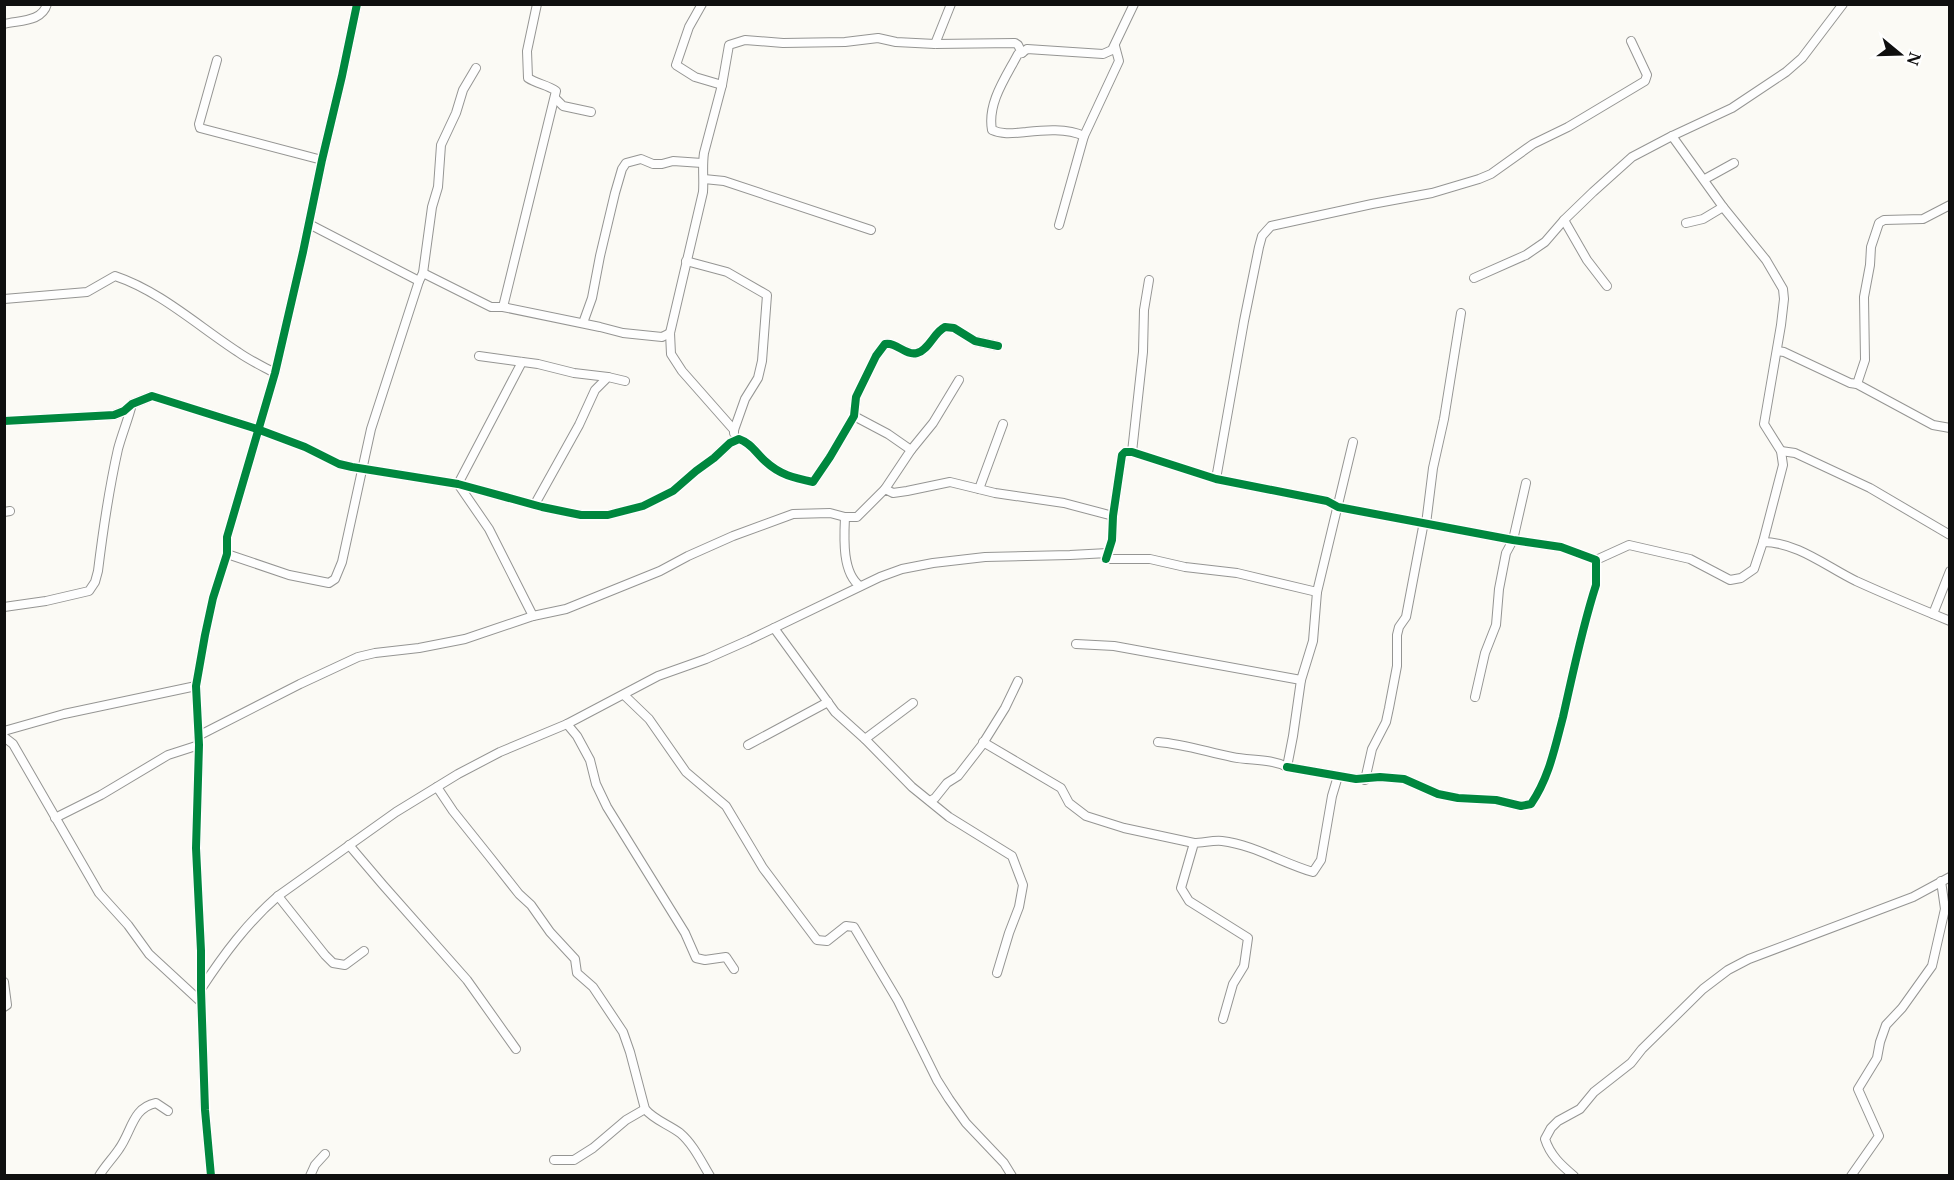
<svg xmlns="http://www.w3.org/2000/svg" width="1954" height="1180" font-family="'Noto Serif',serif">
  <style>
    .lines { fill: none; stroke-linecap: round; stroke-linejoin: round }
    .street-casing { stroke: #959593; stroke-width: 10 }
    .street { stroke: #fefefe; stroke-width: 8 }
    .cycleway-casing { stroke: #fff; stroke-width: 11 }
    .cycleway { stroke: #00873e; stroke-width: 8 }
  </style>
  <rect width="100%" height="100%" fill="#fbfaf5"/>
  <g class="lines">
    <!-- street casing -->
    <g class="street-casing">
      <g id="street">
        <polyline points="702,4 689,27 676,65 695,77 722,85"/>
        <path d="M4 24C20 20 42 22 47 4"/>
        <polyline points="935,44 951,4"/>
        <polyline points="1022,53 1027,49 1103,54 1112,50 1134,4"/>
        <polyline points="217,60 199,124 200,128 322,160"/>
        <polyline points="556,99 563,106 591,112"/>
        <polyline points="1084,136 1119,61 1115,46"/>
        <polyline points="704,179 724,181 871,230"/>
        <polyline points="1705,179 1734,163"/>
        <polyline points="1564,220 1587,260 1607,286"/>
        <polyline points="1686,223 1703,219 1723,207"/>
        <polyline points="309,224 419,281"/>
        <polyline points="686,261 727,272 767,295 762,361 758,378 745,399 734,430 734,433"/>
        <path d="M423 273 491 307H503L556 91C548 85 537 84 528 78L527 51 537 4"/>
        <polyline points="1474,278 1526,255 1545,242 1564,220 1593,192 1632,157 1672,136 1732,108 1786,72 1802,58 1843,4"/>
        <path d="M4 299 87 292 115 276C160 291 198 326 238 352 249 360 262 366 275 373"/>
        <polyline points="503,307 600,327 623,333 662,337 670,333"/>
        <polyline points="583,323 592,298 600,256 615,193 622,169 626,163 641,159 653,164 662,164 673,161 702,163"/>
        <polyline points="1777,351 1784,352 1850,383 1857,384 1933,425 1950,428"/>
        <polyline points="479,356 538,364 574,373 608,377"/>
        <polyline points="522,362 458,484 489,529 533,616"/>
        <polyline points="1857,384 1865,360 1864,297 1870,265 1871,247 1879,223 1884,220 1923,219 1950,205"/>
        <polyline points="854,416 888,434 911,450 885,489"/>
        <path d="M4 421 114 415 124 411 132 404 152 396 257 429 305 447 339 464 352 467 458 484 542 507 581 515H608L643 506 673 491 696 471 714 458 730 443 739 439C751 443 756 453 765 461 780 475 794 478 813 482L830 457 854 416 856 397 876 356 885 344C897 342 905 356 917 353 929 350 934 332 945 327L954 328 975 341 998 346"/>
        <path d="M734 430 682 371 671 354 670 333 703 192C704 179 702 167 704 153L722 85 729 45 745 40 783 43 845 42 878 38 896 42 935 44 1015 43 1018 45 1022 53 1018 54C1006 77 987 103 992 130 1003 135 1014 133 1026 132 1044 130 1067 128 1084 136L1059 225"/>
        <polyline points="911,450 933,423 959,380"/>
        <polyline points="1781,451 1795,453 1870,488 1950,535"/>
        <polyline points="1132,452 1143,352 1144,310 1149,280"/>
        <polyline points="1216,479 1244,321 1259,247 1262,236 1271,226 1372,204 1432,193 1479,179 1491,174 1533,144 1568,127 1645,81 1647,75 1631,41"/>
        <polyline points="979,489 1003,424"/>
        <polyline points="535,504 579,425 595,390 608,377 625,381"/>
        <polyline points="4,512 10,511"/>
        <path d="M845 517C844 538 842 573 860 586"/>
        <path d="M1763 542C1797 542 1827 567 1856 581 1887 595 1918 608 1950 621"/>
        <polyline points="227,554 289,575 329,583 335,579 342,562 371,429 419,281 423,273 432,207 438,187 441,145 456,113 463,90 476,68"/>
        <path d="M1106 559 1112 540 1113 516 1122 455 1125 452H1132L1216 479 1327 501 1338 507 1513 540 1561 547 1596 560V585C1582 628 1573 673 1563 717 1555 747 1549 778 1531 804L1521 806 1496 800 1458 798 1438 794 1404 779 1380 777 1356 779 1287 767"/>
        <polyline points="1106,559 1150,559 1185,567 1237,573 1317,592 1353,442"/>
        <polyline points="1596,560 1629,545 1690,559 1730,580 1741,578 1754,569 1763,542 1783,465 1781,451 1764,424 1781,325 1784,299 1783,289 1766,260 1723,207 1672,136"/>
        <path d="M4 607 46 601 89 591 95 582 98 571C103 530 109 489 118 449 122 434 128 420 132 404"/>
        <polyline points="1933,614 1950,571"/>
        <polyline points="774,628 835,712 865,739 912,787 949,817 1012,856 1023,885 1019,907 1009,933 997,973"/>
        <polyline points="1076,644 1114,646 1301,680"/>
        <polyline points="624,695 649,719 686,772 726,806 763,868 817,940 827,941 846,926 854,927 898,1001 937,1080 949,1099 966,1123 1004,1163 1012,1176"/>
        <polyline points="1475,697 1485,653 1496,625 1499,589 1506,553 1513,540 1526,483"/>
        <polyline points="567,724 577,736 590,760 596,784 607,807 685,933 696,958 705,960 726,957 734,969"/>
        <polyline points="4,731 64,714 196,686"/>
        <polyline points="198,736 300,684 358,657 375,653 419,648 465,639 533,616 566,609 660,571 688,556 733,536 793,514 830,513 845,517 857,517 885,489 893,493 907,491 950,482 995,493 1064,503 1113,516"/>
        <polyline points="4,737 13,744 99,893 128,925 149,954 201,1002"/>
        <polyline points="865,739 913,703"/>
        <polyline points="983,742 1061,788 1069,803 1086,816 1124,828 1194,843"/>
        <path d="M1158 742C1184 744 1207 752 1232 757 1250 761 1270 758 1287 767L1293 736 1301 680 1313 641 1317 592"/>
        <polyline points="748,745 828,702"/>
        <polyline points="1365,780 1372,749 1386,722 1389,708 1397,666 1397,635 1399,627 1406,617 1423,527 1426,524 1433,468 1444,419 1461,313"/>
        <path d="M437 787 453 811 489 856 519 894 531 905 550 932 575 959 577 973 593 987 623 1032 630 1052 645 1109C654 1120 668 1124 680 1133 693 1144 701 1161 710 1176"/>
        <polyline points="930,801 935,798 947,783 958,776 982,745 1005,708 1018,681"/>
        <polyline points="55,818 101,795 168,755 199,745"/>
        <polyline points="349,845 383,885 467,980 516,1049"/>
        <polyline points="278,896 325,955 333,963 345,965 364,951"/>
        <polyline points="4,982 7,1005 4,1007"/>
        <path d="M201 989C224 954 247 923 278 896L396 812 458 774 500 752 567 724 658 676 706 659 749 640 880 577 902 569 933 563 985 557 1070 555 1108 553 1107 555"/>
        <path d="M1223 1019 1233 984 1244 966 1248 938 1189 901 1181 888 1194 843C1203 843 1213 840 1222 841 1254 845 1282 863 1313 872L1321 860 1332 796 1338 776"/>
        <polyline points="554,1160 574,1160 593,1148 626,1120 645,1109"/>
        <path d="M99 1176C105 1166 113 1158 119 1149 132 1131 132 1108 156 1103L168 1111"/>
        <polyline points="211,1176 205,1110 201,990 201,951 196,848 199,745 196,686 205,635 213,598 227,554 227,537 275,373 303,252 322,160 342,76 357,4"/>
        <polyline points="310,1176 315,1165 325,1154"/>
        <path d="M1574 1176C1561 1165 1550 1155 1545 1139L1551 1128 1558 1121 1580 1109 1594 1092 1631 1063 1642 1049 1703 989 1728 970 1749 959 1913 897 1950 877"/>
        <polyline points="1851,1176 1879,1136 1858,1089 1877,1058 1880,1042 1886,1025 1902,1008 1932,966 1945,909 1941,881"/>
      </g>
    </g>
    <!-- street -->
    <use href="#street" class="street"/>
    <!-- cycleway casing -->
    <g class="cycleway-casing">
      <g id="cycleway">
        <path d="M4 421 114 415 124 411 132 404 152 396 257 429 305 447 339 464 352 467 458 484 542 507 581 515H608L643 506 673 491 696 471 714 458 730 443 739 439C751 443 756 453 765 461 780 475 794 478 813 482L830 457 854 416 856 397 876 356 885 344C897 342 905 356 917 353 929 350 934 332 945 327L954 328 975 341 998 346"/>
        <path d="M1106 559 1112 540 1113 516 1122 455 1125 452H1132L1216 479 1327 501 1338 507 1513 540 1561 547 1596 560V585C1582 628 1573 673 1563 717 1555 747 1549 778 1531 804L1521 806 1496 800 1458 798 1438 794 1404 779 1380 777 1356 779 1287 767"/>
        <polyline points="211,1176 205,1110 201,990 201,951 196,848 199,745 196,686 205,635 213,598 227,554 227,537 275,373 303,252 322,160 342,76 357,4"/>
      </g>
    </g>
    <!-- cycleway -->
    <use href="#cycleway" class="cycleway"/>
  </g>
  <!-- border -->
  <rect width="1954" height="1180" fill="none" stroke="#0f0f0f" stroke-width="12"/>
  <!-- north arrow -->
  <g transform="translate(1900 54) rotate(109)" stroke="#ffffff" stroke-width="4.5" paint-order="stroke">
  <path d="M0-4.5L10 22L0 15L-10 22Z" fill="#0f0f0f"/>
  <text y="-9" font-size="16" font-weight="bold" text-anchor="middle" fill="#0f0f0f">N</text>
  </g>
</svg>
